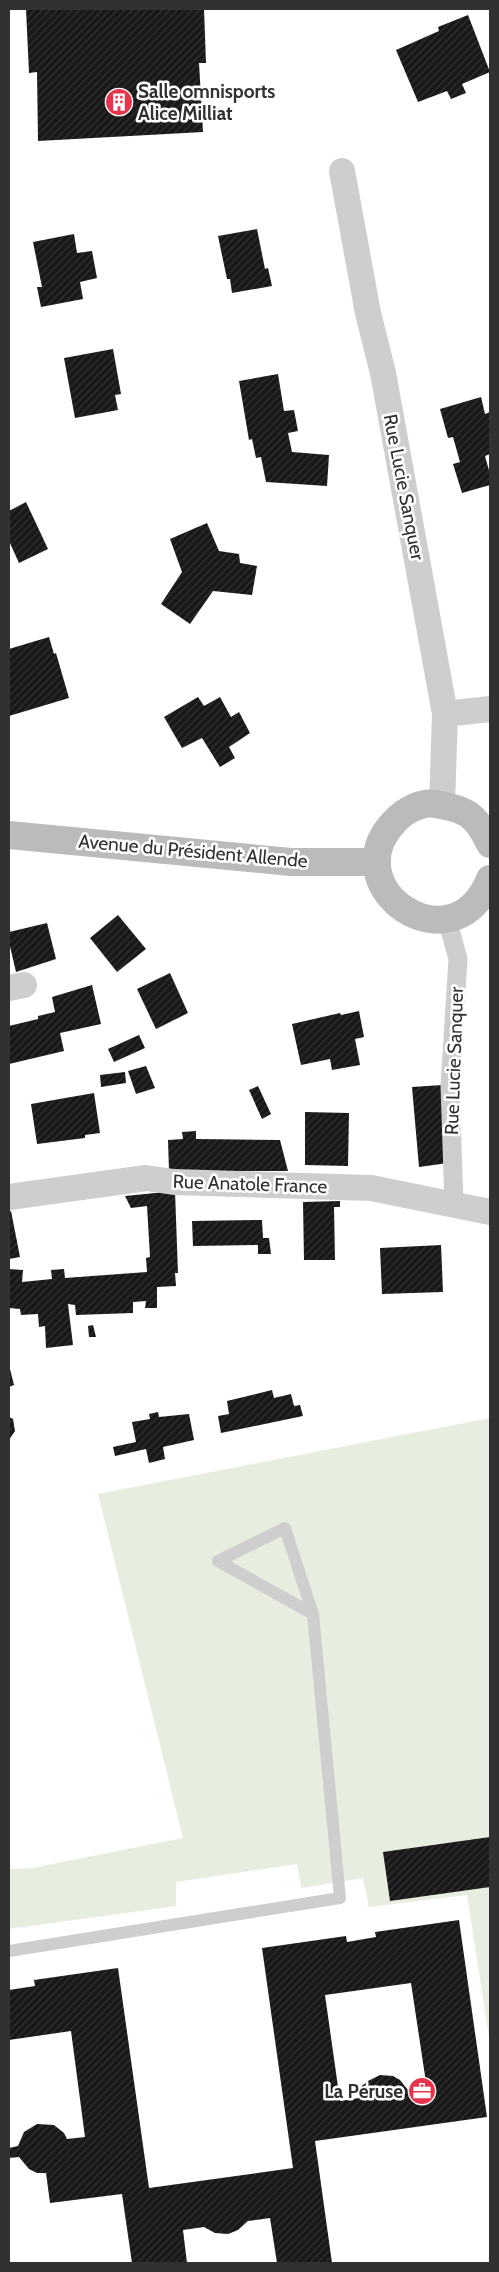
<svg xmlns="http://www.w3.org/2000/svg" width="499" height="2272" font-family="Cabin,sans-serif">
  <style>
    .grass { fill: #e8eedf }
    .building { fill: url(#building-hatch); fill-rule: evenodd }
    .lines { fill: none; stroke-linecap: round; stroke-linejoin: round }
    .service { stroke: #cecece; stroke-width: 12 }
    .pedestrian { stroke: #cecece; stroke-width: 19 }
    .minor { stroke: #cecece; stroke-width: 26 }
    .secondary { stroke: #bbb; stroke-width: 28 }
    .labels { text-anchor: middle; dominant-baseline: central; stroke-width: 5; stroke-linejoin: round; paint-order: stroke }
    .poi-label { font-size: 19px; font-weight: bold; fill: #313131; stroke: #fff; text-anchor: start }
    .street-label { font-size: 19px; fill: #313131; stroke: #fff }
  </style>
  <defs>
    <pattern id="building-hatch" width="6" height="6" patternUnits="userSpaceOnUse" patternTransform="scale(1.25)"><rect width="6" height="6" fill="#181818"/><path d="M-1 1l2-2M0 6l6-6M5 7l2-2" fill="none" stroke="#313131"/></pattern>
  </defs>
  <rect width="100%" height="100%" fill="#fff"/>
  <!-- grass -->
  <polygon class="grass" points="490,1418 490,2044 467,1895 369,1907 363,1878 301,1888 297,1864 176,1882 176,1906 9,1929 9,1869 32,1868 183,1838 98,1494"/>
  <!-- building -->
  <g class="building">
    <polygon points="26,9 204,9 206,63 199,63 203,132 38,141 37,72 29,73"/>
    <polygon points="468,15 490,72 462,84 466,93 451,99 447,91 418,102 396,50 439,31 438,27"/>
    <polygon points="257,229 265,269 268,268 272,286 232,293 230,279 227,279 218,236"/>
    <polygon points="74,234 77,253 92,251 97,278 80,282 83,299 41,307 37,287 42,287 33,242"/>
    <polygon points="113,349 121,394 115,395 118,410 75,418 64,358"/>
    <polygon points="278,374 284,411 294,410 298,431 288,433 292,452 329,455 327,486 266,482 261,457 256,458 252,439 249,440 239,381"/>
    <polygon points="481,397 485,414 490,412 490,454 485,456 490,474 490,485 462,493 453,464 460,462 453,437 448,438 440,409"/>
    <polygon points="26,502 48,549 19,563 9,541 9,511"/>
    <polygon points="207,523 219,551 239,554 240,563 257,566 252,595 213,591 190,624 161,604 182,572 170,539"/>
    <polygon points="49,637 54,654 56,653 69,698 9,716 9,649"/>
    <polygon points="198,697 204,706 220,697 231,717 239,712 250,733 229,747 235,758 220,767 202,738 182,748 164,717"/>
    <polygon points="118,915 146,949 117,972 90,938"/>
    <polygon points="47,923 56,959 16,972 9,942 9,932"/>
    <polygon points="170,973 188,1013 156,1029 137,989"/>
    <polygon points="92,985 101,1024 60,1033 64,1051 9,1064 9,1026 38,1019 38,1016 55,1012 52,997"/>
    <polygon points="359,1011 364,1037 355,1039 360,1065 332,1070 330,1059 301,1065 292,1024 340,1013 341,1015"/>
    <polygon points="139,1035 145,1048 114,1062 108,1049"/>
    <polygon points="146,1066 155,1088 136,1094 128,1071"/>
    <polygon points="125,1072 126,1083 101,1087 100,1075"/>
    <polygon points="442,1085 448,1163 419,1167 412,1087"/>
    <polygon points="258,1086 271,1114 262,1119 249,1090"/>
    <polygon points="94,1093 100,1133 85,1135 85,1138 37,1144 31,1104"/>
    <polygon points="305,1112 349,1113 348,1166 305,1165"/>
    <polygon points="196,1131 196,1139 280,1140 288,1171 169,1171 168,1140 183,1139 182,1132"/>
    <polygon points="175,1191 178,1273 175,1273 176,1286 157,1287 157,1308 145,1308 146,1301 133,1302 133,1313 76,1315 75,1305 68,1304 73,1345 46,1348 45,1326 39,1327 38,1314 21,1315 20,1309 9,1308 9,1269 23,1270 22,1282 52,1279 51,1270 64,1269 65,1278 147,1272 146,1258 150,1257 147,1206 131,1208 125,1196"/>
    <polygon points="340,1201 340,1207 334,1207 335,1260 304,1260 303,1202"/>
    <polygon points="11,1211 20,1257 9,1259 9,1212"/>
    <polygon points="262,1220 263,1238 269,1238 271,1254 258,1254 258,1245 193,1246 192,1221"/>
    <polygon points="441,1245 443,1292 382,1294 380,1248"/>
    <polygon points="93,1325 96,1337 89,1337 88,1326"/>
    <polygon points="9,1365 14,1385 9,1387"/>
    <polygon points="272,1390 274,1398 291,1394 294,1406 300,1405 303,1416 221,1433 218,1416 229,1414 227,1401"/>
    <polygon points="158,1412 159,1417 189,1414 194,1440 163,1447 165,1459 149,1463 146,1449 115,1456 113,1447 136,1442 132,1422 150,1419 149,1414"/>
    <polygon points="9,1417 13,1419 15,1431 9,1440"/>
    <polygon points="490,1837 490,1887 390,1901 383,1852"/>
    <path d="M459 1920 487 2117 315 2141 332 2263H277L270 2218 248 2221 238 2230 228 2234 215 2233 204 2227 183 2230 187 2263H132L122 2194 50 2203 46 2173H37L29 2169 19 2157 9 2158V2148L18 2146 24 2132 37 2124 54 2125 64 2133 67 2139 85 2137 71 2031 9 2040V1990L35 1986 34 1980 118 1968 149 2188 293 2168 262 1948 346 1936 347 1942 376 1937 375 1932ZM411 1983 427 2089 408 2090 400 2080 393 2076 380 2075 366 2082 359 2098 340 2101 325 1995Z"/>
  </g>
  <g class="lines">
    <!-- service -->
    <polyline class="service" points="9,1951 340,1898 313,1614 285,1528 218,1561 313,1614"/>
    <!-- pedestrian -->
    <polyline class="pedestrian" points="447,919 458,959 450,1086 454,1204"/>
    <!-- minor -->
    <g class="minor">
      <polyline points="342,171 368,313 383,373 445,714 442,805"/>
      <polyline points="445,714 490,709"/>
      <polyline points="9,988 24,985"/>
      <polyline points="9,1197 146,1178 174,1182 371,1188 490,1212"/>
    </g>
    <!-- secondary -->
    <g class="secondary">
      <polyline points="9,835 291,862 377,862"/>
      <path d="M490 844C476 815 467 809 435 804 422 801 404 811 395 821 331 887 453 971 490 879"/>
    </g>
  </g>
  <!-- icons -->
  <defs>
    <g id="building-disc" transform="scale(1.4375)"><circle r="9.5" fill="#e7344c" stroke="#fff"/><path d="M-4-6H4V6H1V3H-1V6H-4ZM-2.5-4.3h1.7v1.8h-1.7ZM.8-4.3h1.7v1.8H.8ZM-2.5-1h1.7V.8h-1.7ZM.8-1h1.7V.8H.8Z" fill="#fff"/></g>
    <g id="office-disc" transform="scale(1.4375)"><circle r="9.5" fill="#e7344c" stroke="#fff"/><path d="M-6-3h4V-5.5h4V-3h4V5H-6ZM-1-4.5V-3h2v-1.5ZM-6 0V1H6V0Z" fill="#fff"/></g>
  </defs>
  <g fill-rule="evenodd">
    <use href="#building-disc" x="119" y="102"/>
    <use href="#office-disc" x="422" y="2091"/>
  </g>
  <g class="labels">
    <!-- poi labels -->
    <g class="poi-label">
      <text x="138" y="91">Salle omnisports<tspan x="138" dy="22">Alice Milliat</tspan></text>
      <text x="403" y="2091" text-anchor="end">La Péruse</text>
    </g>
    <!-- street labels -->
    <g class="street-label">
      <text transform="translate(404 487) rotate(79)">Rue Lucie Sanquer</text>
      <text transform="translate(193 851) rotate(5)">Avenue du Président Allende</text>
      <text transform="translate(454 1061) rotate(-88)">Rue Lucie Sanquer</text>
      <text transform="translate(250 1184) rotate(2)">Rue Anatole France</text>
    </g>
  </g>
  <!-- border -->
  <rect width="499" height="2272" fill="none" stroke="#313131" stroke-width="20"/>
</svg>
